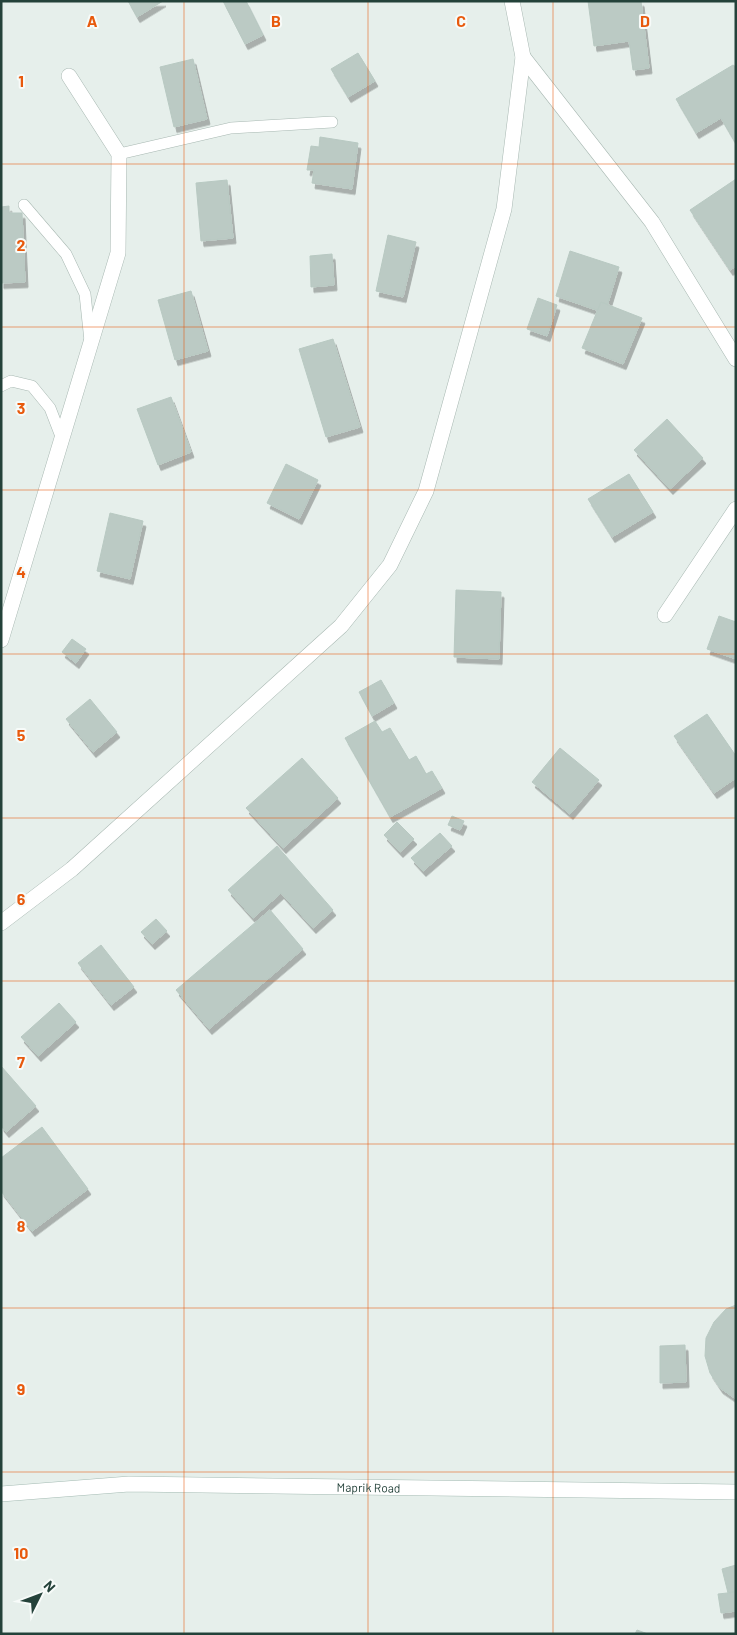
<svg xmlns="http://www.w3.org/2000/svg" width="737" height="1635" font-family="Barlow,sans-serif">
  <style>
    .building { fill: #bbcac4; stroke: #b8c9c2; filter: url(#shadow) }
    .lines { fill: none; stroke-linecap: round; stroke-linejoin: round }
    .service-casing { stroke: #a8b8b2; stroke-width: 12 }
    .minor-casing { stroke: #a8b8b2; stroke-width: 16 }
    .tertiary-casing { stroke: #a8b8b2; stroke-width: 16 }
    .secondary-casing { stroke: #a4bbb3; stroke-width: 16 }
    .service { stroke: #fff; stroke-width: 11 }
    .minor { stroke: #fff; stroke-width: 15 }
    .tertiary { stroke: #fff; stroke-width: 15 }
    .secondary { stroke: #fff; stroke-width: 15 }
    .grid { fill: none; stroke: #e8590c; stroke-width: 1; stroke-opacity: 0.55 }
    .labels { text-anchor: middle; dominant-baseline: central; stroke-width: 4; stroke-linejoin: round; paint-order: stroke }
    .street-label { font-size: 12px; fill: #24423a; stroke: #f7fbf9 }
    .grid-label { font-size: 16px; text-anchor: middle; font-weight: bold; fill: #e8590c; stroke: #f7fbf9; stroke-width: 4; stroke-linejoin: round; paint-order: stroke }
  </style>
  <defs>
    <filter id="shadow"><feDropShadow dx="3" dy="5.5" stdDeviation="0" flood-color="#0004"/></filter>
  </defs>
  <rect width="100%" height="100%" fill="#e6efeb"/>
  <!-- building -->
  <g class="building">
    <polygon points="128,1 163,1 137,17"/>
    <polygon points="223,1 246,1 263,35 245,44"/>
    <polygon points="588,1 641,1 649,68 633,70 629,41 594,46"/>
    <polygon points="358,53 375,81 348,97 331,69"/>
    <polygon points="193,59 207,119 174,127 160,67"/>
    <polygon points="733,65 736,67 736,144 721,118 696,133 676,99"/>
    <polygon points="320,137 358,143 352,189 312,183 314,170 307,170 311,146 319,147"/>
    <polygon points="736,179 736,266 730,270 690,210"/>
    <polygon points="227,180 233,238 201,241 196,183"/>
    <polygon points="9,206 9,213 22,213 25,282 1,283 1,207"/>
    <polygon points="388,235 416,242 403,297 376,291"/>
    <polygon points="570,251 619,267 605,313 556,296"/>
    <polygon points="332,254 334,285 311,287 310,256"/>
    <polygon points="191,291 208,351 175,360 158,300"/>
    <polygon points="538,298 557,305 547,336 527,329"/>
    <polygon points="601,302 642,318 623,364 582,348"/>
    <polygon points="333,339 360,427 326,437 299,349"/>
    <polygon points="171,397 191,452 158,465 137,409"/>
    <polygon points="667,419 703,458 670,489 634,450"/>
    <polygon points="286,464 318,480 299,519 267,503"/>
    <polygon points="629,474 653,512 612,537 588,499"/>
    <polygon points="110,513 143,521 130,579 97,571"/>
    <polygon points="456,590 501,592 499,659 454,657"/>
    <polygon points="719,616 736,622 736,659 707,649"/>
    <polygon points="72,639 86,649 76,663 62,652"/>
    <polygon points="381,680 394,703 372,716 359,692"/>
    <polygon points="90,699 117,732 93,752 66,719"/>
    <polygon points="707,714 736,756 736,778 714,793 674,736"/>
    <polygon points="375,721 382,732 390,728 409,760 416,756 426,774 432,771 442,788 390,817 345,738"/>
    <polygon points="560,748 599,780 570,814 532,782"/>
    <polygon points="302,758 338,798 283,848 246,808"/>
    <polygon points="452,816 464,821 460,830 448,825"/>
    <polygon points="397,822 414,839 400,852 384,835"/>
    <polygon points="440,833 452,846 423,871 411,858"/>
    <polygon points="277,846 333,910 313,928 281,893 253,918 228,890"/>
    <polygon points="270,910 303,949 209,1029 176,990"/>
    <polygon points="156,919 167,931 152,944 141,932"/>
    <polygon points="101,945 134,987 111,1005 78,963"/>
    <polygon points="59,1003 76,1022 38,1056 21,1037"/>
    <polygon points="1,1066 36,1106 6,1132 1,1126"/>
    <polygon points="42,1127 88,1189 32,1231 1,1191 1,1158"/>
    <polygon points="736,1305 736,1399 720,1388 710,1373 705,1356 706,1338 714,1322 726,1309"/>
    <polygon points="685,1345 686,1382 660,1383 660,1346"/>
    <polygon points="736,1565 736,1591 728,1593 722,1569"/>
    <polygon points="736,1592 736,1611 721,1613 718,1594"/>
    <polygon points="637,1630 648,1634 635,1634"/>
  </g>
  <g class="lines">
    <!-- service casing -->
    <g class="service-casing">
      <g id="service">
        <polyline points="119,154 231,128 332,122"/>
        <polyline points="24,205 66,254 85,294 90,341"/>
        <polyline points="1,386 11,381 32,386 50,408 62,439"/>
      </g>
    </g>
    <!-- minor casing -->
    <g class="minor-casing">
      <g id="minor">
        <polyline points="523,57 652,222 736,359"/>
        <polyline points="665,615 736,509"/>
        <polyline points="1,640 118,253 119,154 69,76"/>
      </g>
    </g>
    <!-- tertiary casing -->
    <g class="tertiary-casing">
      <polyline id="tertiary" points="1,923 72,869 341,626 390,565 426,491 504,209 523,57 512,1"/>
    </g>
    <!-- secondary casing -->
    <g class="secondary-casing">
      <g id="secondary">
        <path id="s1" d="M1 1494 129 1484 736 1492"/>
      </g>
    </g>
    <!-- service -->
    <use href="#service" class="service"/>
    <!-- minor -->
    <use href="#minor" class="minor"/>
    <!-- tertiary -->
    <use href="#tertiary" class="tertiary"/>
    <!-- secondary -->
    <use href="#secondary" class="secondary"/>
  </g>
  <!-- grid -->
  <path class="grid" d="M184 1V1634M368 1V1634M553 1V1634M1 164H736M1 327H736M1 490H736M1 654H736M1 818H736M1 981H736M1 1144H736M1 1308H736M1 1472H736"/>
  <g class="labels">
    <!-- street labels -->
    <g class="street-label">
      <text stroke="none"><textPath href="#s1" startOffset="368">Maprik Road</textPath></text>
    </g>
  </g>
  <g class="grid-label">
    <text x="92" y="27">A</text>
    <text x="276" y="27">B</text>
    <text x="461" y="27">C</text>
    <text x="645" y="27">D</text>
    <text x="21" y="87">1</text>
    <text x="21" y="251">2</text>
    <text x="21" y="414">3</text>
    <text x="21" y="578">4</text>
    <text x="21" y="741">5</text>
    <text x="21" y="905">6</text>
    <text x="21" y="1068">7</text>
    <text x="21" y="1232">8</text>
    <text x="21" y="1395">9</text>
    <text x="21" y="1559">10</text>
  </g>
  <!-- border -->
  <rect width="737" height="1635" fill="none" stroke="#24423a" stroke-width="5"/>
  <!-- north arrow -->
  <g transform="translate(40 1595) rotate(48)" stroke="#f7fbf9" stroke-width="4" paint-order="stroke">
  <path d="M0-4L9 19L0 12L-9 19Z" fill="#24423a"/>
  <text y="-8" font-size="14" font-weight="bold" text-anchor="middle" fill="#24423a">N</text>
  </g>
</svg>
